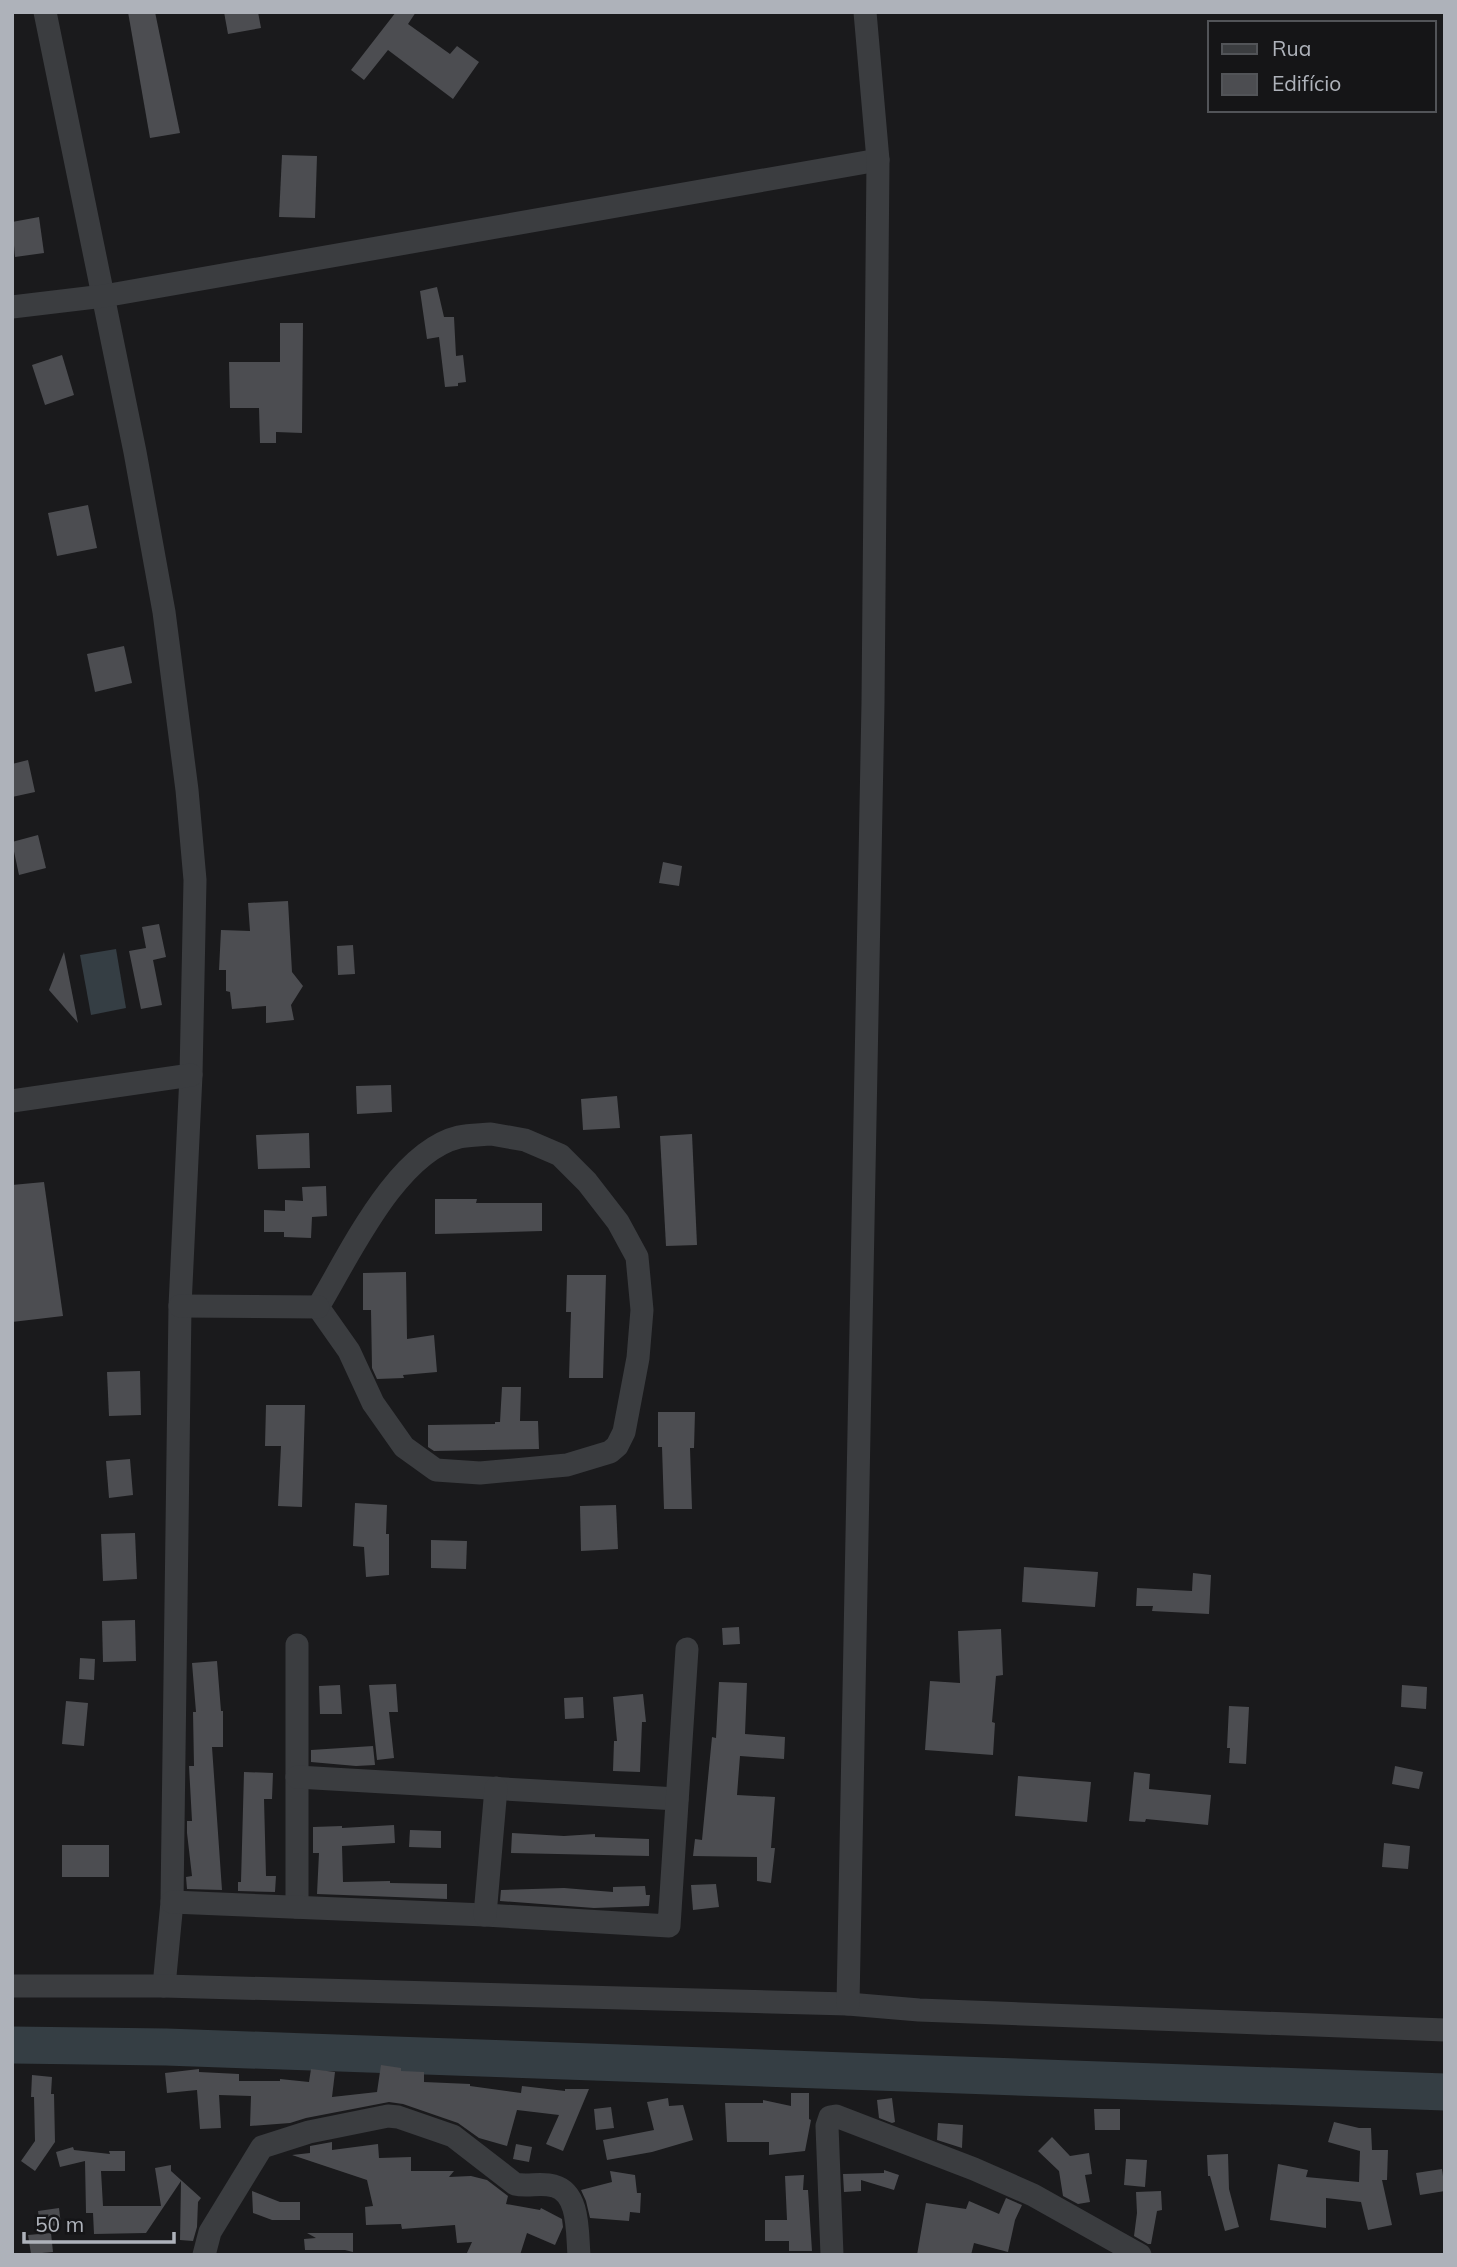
<svg xmlns="http://www.w3.org/2000/svg" width="1457" height="2267" font-family="Mulish,sans-serif">
  <style>
    .water { fill: #353e44 }
    .lines { fill: none; stroke-linecap: round; stroke-linejoin: round }
    .river { stroke: #353e44; stroke-width: 37 }
    .building { fill: #4c4d51 }
    .minor { stroke: #3b3d40; stroke-width: 23 }
  </style>
  <rect width="100%" height="100%" fill="#1a1a1c"/>
  <!-- water -->
  <polygon class="water" points="116,949 126,1008 91,1015 80,955"/>
  <g class="lines">
    <!-- river -->
    <polyline class="river" points="12,2045 166,2047 1445,2092"/>
  </g>
  <!-- building -->
  <g class="building">
    <polygon points="128,12 155,12 180,133 150,138"/>
    <polygon points="224,12 258,12 261,28 228,34"/>
    <polygon points="396,12 416,12 408,24 450,54 457,46 479,62 453,99 388,50 364,80 351,70"/>
    <polygon points="282,155 317,156 315,218 279,217"/>
    <polygon points="39,217 44,253 15,257 12,222"/>
    <polygon points="437,287 444,317 454,317 456,356 463,355 466,382 458,383 458,386 445,387 439,337 427,339 420,291"/>
    <polygon points="280,323 303,323 302,433 276,432 276,443 260,443 259,408 230,408 229,362 280,362"/>
    <polygon points="62,355 74,395 45,405 32,365"/>
    <polygon points="88,505 97,548 57,556 48,513"/>
    <polygon points="124,646 132,683 95,692 87,654"/>
    <polygon points="28,760 35,792 12,797 12,764"/>
    <polygon points="38,835 46,868 19,875 12,842"/>
    <polygon points="663,862 682,866 679,886 659,883"/>
    <polygon points="288,901 292,972 303,986 291,1005 294,1020 266,1023 266,1006 232,1009 230,992 226,991 226,970 219,970 221,930 250,931 248,903"/>
    <polygon points="159,924 166,957 153,960 162,1005 141,1009 129,951 146,948 142,927"/>
    <polygon points="353,945 355,974 338,975 337,946"/>
    <polygon points="64,952 78,1023 49,990"/>
    <polygon points="391,1085 392,1112 357,1114 356,1086"/>
    <polygon points="617,1096 620,1128 583,1130 581,1099"/>
    <polygon points="309,1133 310,1168 258,1169 256,1135"/>
    <polygon points="692,1134 697,1245 666,1246 660,1136"/>
    <polygon points="44,1182 63,1316 12,1322 12,1185"/>
    <polygon points="326,1186 327,1216 312,1217 311,1238 284,1237 284,1232 264,1232 264,1210 285,1211 285,1200 303,1201 302,1187"/>
    <polygon points="435,1199 477,1199 476,1203 542,1203 542,1231 435,1234"/>
    <polygon points="406,1272 407,1339 434,1335 437,1372 403,1375 404,1378 377,1379 372,1368 371,1310 363,1310 363,1273"/>
    <polygon points="567,1275 606,1275 603,1378 569,1378 571,1312 566,1312"/>
    <polygon points="140,1371 141,1415 109,1416 107,1372"/>
    <polygon points="502,1387 521,1387 520,1421 538,1421 539,1449 434,1451 428,1447 428,1425 495,1424 495,1422 500,1422"/>
    <polygon points="266,1405 305,1405 302,1507 278,1506 281,1446 265,1446"/>
    <polygon points="658,1412 695,1412 694,1448 690,1448 692,1509 664,1509 662,1447 658,1447"/>
    <polygon points="130,1459 133,1495 109,1498 106,1461"/>
    <polygon points="355,1503 387,1505 386,1534 389,1534 389,1575 366,1577 364,1547 353,1546"/>
    <polygon points="616,1505 618,1549 581,1551 580,1506"/>
    <polygon points="135,1533 137,1579 103,1581 101,1534"/>
    <polygon points="431,1540 467,1541 466,1569 431,1568"/>
    <polygon points="1024,1567 1098,1572 1095,1607 1022,1602"/>
    <polygon points="1193,1573 1211,1575 1209,1614 1152,1611 1153,1606 1136,1606 1137,1588 1192,1591"/>
    <polygon points="135,1620 136,1661 103,1662 102,1621"/>
    <polygon points="739,1627 740,1644 723,1645 722,1628"/>
    <polygon points="1001,1629 1003,1675 996,1676 992,1722 995,1723 993,1755 925,1750 930,1681 960,1683 958,1631"/>
    <polygon points="80,1658 95,1659 94,1680 79,1679"/>
    <polygon points="217,1661 221,1711 223,1711 223,1747 212,1747 222,1890 187,1889 186,1877 192,1876 187,1833 187,1821 192,1821 189,1766 194,1766 193,1712 196,1712 192,1663"/>
    <polygon points="719,1682 747,1683 745,1734 785,1737 784,1759 740,1756 737,1795 775,1797 771,1848 775,1848 771,1883 757,1881 757,1857 693,1856 695,1839 702,1840 712,1737 716,1738"/>
    <polygon points="396,1684 398,1712 389,1712 394,1758 377,1760 369,1685"/>
    <polygon points="340,1685 342,1714 320,1714 319,1686"/>
    <polygon points="1402,1685 1427,1687 1426,1709 1401,1707"/>
    <polygon points="643,1694 646,1722 642,1722 640,1772 613,1771 614,1741 617,1741 613,1697"/>
    <polygon points="583,1697 584,1718 565,1719 564,1698"/>
    <polygon points="66,1701 88,1703 84,1746 62,1744"/>
    <polygon points="1229,1706 1249,1707 1246,1764 1229,1763 1230,1748 1227,1748"/>
    <polygon points="373,1746 375,1765 356,1766 311,1762 311,1750"/>
    <polygon points="1395,1766 1423,1772 1419,1789 1392,1784"/>
    <polygon points="244,1772 273,1773 272,1799 264,1799 266,1876 276,1876 275,1892 238,1891 238,1882 241,1882"/>
    <polygon points="1134,1772 1150,1774 1149,1789 1211,1795 1208,1825 1146,1819 1145,1822 1129,1821"/>
    <polygon points="1018,1776 1091,1782 1087,1822 1015,1816"/>
    <polygon points="394,1825 395,1843 342,1846 343,1882 390,1881 390,1883 447,1884 447,1899 317,1894 319,1853 313,1853 313,1827 342,1826 342,1828"/>
    <polygon points="410,1830 441,1831 441,1848 409,1847"/>
    <polygon points="512,1833 564,1836 595,1834 595,1837 649,1839 649,1856 511,1853"/>
    <polygon points="1384,1843 1410,1846 1408,1869 1382,1867"/>
    <rect x="62" y="1845" width="47" height="32"/>
    <polygon points="716,1884 719,1907 693,1910 691,1885"/>
    <polygon points="645,1886 646,1895 650,1895 649,1906 594,1908 500,1901 501,1890 564,1888 613,1892 613,1887"/>
    <polygon points="381,2065 401,2068 401,2071 424,2072 424,2082 470,2084 470,2086 521,2093 522,2086 565,2091 565,2089 589,2089 563,2151 546,2144 559,2115 517,2110 507,2146 479,2138 458,2123 403,2104 389,2102 306,2118 290,2123 250,2126 251,2096 219,2095 221,2128 200,2129 197,2090 167,2093 165,2073 199,2069 199,2072 239,2074 239,2081 280,2081 280,2079 309,2082 311,2069 335,2072 332,2097 377,2092"/>
    <polygon points="32,2075 52,2077 51,2094 54,2094 55,2142 35,2171 21,2161 35,2141 34,2097 31,2097"/>
    <polygon points="791,2093 809,2093 809,2119 811,2120 805,2151 769,2155 769,2142 727,2142 725,2103 763,2103 763,2100 791,2106"/>
    <polygon points="668,2098 669,2106 683,2105 693,2140 652,2152 607,2160 603,2140 654,2130 647,2102"/>
    <polygon points="892,2098 895,2122 892,2123 879,2118 877,2100"/>
    <polygon points="611,2107 614,2128 596,2130 594,2109"/>
    <polygon points="1094,2109 1120,2109 1120,2130 1095,2130"/>
    <polygon points="1334,2122 1359,2128 1371,2128 1372,2150 1388,2150 1387,2180 1382,2180 1392,2225 1368,2230 1361,2202 1326,2198 1326,2228 1270,2220 1278,2164 1308,2170 1306,2177 1359,2182 1360,2151 1328,2142"/>
    <polygon points="938,2123 963,2125 962,2148 937,2140"/>
    <polygon points="1052,2137 1070,2156 1089,2153 1092,2174 1085,2175 1090,2202 1078,2204 1063,2196 1059,2171 1038,2151"/>
    <polygon points="332,2142 332,2150 378,2144 379,2158 411,2157 411,2171 454,2171 449,2177 471,2176 487,2180 508,2196 506,2204 540,2210 541,2208 562,2219 563,2227 555,2245 527,2233 520,2255 466,2255 472,2242 457,2243 455,2225 402,2229 401,2224 366,2225 365,2207 373,2206 367,2180 292,2155 310,2153 310,2146"/>
    <polygon points="516,2144 532,2147 529,2162 513,2159"/>
    <polygon points="73,2147 74,2150 110,2154 109,2151 125,2151 125,2171 101,2171 103,2206 161,2206 155,2168 171,2165 171,2171 201,2198 198,2202 197,2227 193,2241 180,2240 181,2181 146,2233 94,2234 93,2213 86,2213 85,2161 60,2167 56,2152"/>
    <polygon points="1228,2154 1229,2189 1239,2227 1225,2231 1210,2176 1208,2176 1207,2155"/>
    <polygon points="1126,2159 1147,2160 1145,2187 1124,2185"/>
    <polygon points="1442,2169 1445,2191 1420,2195 1416,2173"/>
    <polygon points="884,2170 899,2175 894,2190 861,2180 861,2191 844,2192 843,2174 884,2173"/>
    <polygon points="610,2171 635,2175 637,2193 641,2193 640,2213 630,2212 629,2221 590,2218 586,2201 581,2190 612,2182"/>
    <polygon points="804,2175 803,2190 808,2190 812,2251 789,2251 789,2241 765,2241 765,2220 787,2220 785,2176"/>
    <polygon points="252,2191 280,2202 300,2202 300,2220 272,2220 253,2213"/>
    <polygon points="1161,2191 1162,2210 1157,2211 1151,2244 1148,2244 1134,2236 1137,2213 1136,2192"/>
    <polygon points="1006,2198 1022,2205 1015,2220 1008,2252 974,2243 971,2255 917,2255 926,2203 966,2209 969,2201 999,2214"/>
    <polygon points="59,2208 61,2225 40,2227 38,2211"/>
    <polygon points="51,2233 53,2252 31,2254 28,2235"/>
    <polygon points="307,2233 353,2233 353,2252 345,2250 305,2250 304,2239 316,2238"/>
  </g>
  <g class="lines">
    <!-- minor -->
    <g class="minor">
      <polyline points="45,12 135,452 164,612 187,790 195,880 191,1075 180,1306 172,1902 164,1986"/>
      <polyline points="12,307 104,296 878,160"/>
      <polyline points="12,1101 191,1075"/>
      <path d="M491 1134 525 1140 560 1155 587 1182 618 1222 637 1257 642 1310 638 1358 624 1432 617 1446 610 1452 567 1465 480 1473 436 1470 404 1447 373 1403 349 1351 318 1307C349 1256 396 1152 459 1137 469 1135 480 1135 491 1134Z"/>
      <polyline points="180,1306 318,1307"/>
      <polyline points="297,1645 297,1907"/>
      <polyline points="297,1777 677,1799"/>
      <polyline points="172,1902 485,1915 669,1926 687,1649"/>
      <polyline points="485,1915 496,1788"/>
      <polyline points="12,1986 164,1986 848,2004 919,2010 1445,2030"/>
      <polyline points="848,2004 873,703 878,160 865,12"/>
      <path d="M204 2255 210 2232 262 2147 309 2132 388 2116 398 2117 453 2136 515 2184C528 2187 541 2182 554 2186 580 2193 577 2233 579 2255"/>
      <polyline points="832,2255 827,2126 830,2117 836,2116 974,2169 1033,2195 1140,2255"/>
    </g>
  </g>
  <!-- border -->
  <rect width="1457" height="2267" fill="none" stroke="#aeb2ba" stroke-width="28"/>
  <!-- legend -->
  <rect x="1208" y="21" width="228" height="91" fill="#151517" stroke="#525458" stroke-width="2"/>
  <rect x="1222" y="44" width="35" height="10" fill="#3b3d40" stroke="#525458" stroke-width="2"/>
  <text x="1272" y="56" font-size="21" fill="#aeb2ba">Rua</text>
  <rect x="1222" y="74" width="35" height="21" fill="#4c4d51" stroke="#525458" stroke-width="2"/>
  <text x="1272" y="91" font-size="21" fill="#aeb2ba">Edifício</text>
  <!-- scale -->
  <path d="M24 2232v10h150v-10" fill="none" stroke="#aeb2ba" stroke-width="3.5"/>
  <text x="35" y="2232" font-size="21" fill="#aeb2ba" stroke="#151517" stroke-width="5" paint-order="stroke">50 m</text>
</svg>
